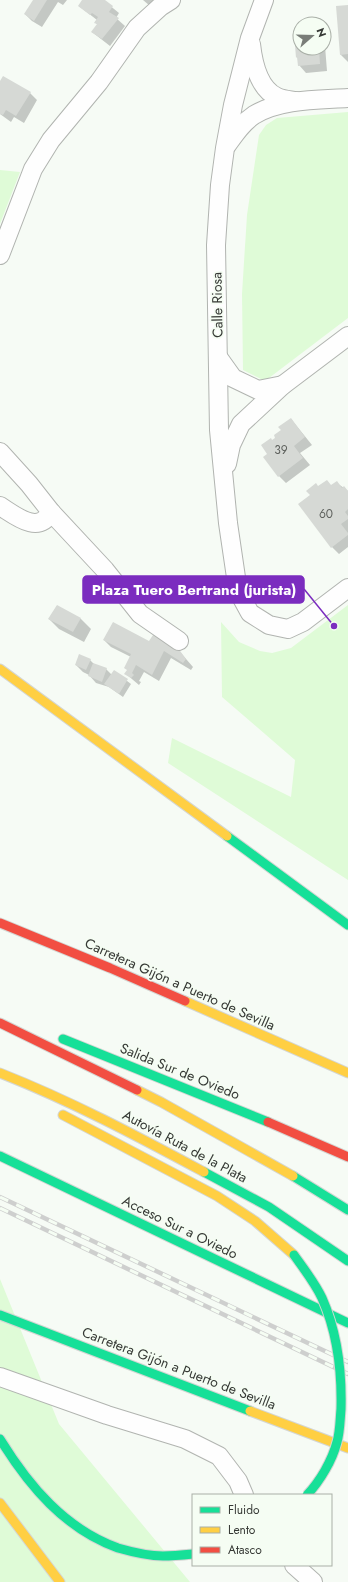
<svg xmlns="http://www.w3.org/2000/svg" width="348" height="1582" font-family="Jost,sans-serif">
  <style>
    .green { fill: #dffbd7 }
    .shadow { fill: #0003 }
    .building { fill: #d6d9d5 }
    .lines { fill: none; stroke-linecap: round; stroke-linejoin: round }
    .street-casing { stroke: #b1b4b0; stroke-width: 20 }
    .fast-casing { stroke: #d4d6d3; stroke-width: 11 }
    .slow-casing { stroke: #d4d6d3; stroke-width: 11 }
    .jam-casing { stroke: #d4d6d3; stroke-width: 11 }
    .street { stroke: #fefefe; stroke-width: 18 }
    .fast { stroke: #16e098; stroke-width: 9 }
    .slow { stroke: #ffcf43; stroke-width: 9 }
    .jam { stroke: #f24e42; stroke-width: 9 }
    .rail-casing { stroke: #cecfce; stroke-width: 4.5 }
    .rail { stroke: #f5fdf3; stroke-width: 3; stroke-dasharray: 9; stroke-linecap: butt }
    .fast-bridge-casing { stroke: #d4d6d3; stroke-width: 11; stroke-linecap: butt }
    .fast-bridge { stroke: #16e098; stroke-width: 9 }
    .labels { text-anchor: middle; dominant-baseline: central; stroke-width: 3.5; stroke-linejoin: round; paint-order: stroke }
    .number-label { font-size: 12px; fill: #5e615d }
    .street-label { font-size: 14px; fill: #363935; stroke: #f5fdf3 }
    .leader { fill: none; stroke: #7b2cbf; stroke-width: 1.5 }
    .callout-dot { fill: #7b2cbf; stroke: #f5fdf3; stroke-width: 1.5 }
    .callout { fill: #7b2cbf; stroke: #7b2cbf; stroke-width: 1.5 }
    .callout-label { font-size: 15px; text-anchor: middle; font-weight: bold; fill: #fff }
  </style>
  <rect width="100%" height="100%" fill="#f6fbf5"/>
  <!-- green -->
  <g class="green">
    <polygon points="348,112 348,318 265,381 243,370 242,294 247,215 259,135 266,125 277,118"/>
    <polygon points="0,170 20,172 0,224"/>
    <polygon points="348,605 348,880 168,763 172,738 291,797 295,760 222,697 221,622 239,642 260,651 272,653 291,648"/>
    <polygon points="0,1279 59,1424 190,1582 0,1582"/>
  </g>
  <!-- shadow -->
  <g class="shadow">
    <polygon points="34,0 67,0 63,5 58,2 42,27 32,21 25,14"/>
    <polygon points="83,0 103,0 119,13 116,18 125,26 110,46 92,32 98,25 95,22 97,20 79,6"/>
    <polygon points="143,0 158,0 150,6"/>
    <polygon points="348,6 348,62 341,55"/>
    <polygon points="324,33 327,71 306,73 299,65 299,59 297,57 300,34 300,48 324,48"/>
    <polygon points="0,83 30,93 37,100 24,123 14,117 11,122 0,114"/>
    <polygon points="291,419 312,445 300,453 310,465 286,483 279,476 269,454 273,441"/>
    <polygon points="337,483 348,491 348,547 339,554 332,547 311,495 319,487 332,486"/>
    <polygon points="57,606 81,619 91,629 84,642 59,629 49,619"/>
    <polygon points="104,640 174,645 193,667 191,670 171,658 159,681 144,672 139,681 141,682 139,685 126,674 128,671 131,657 111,647"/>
    <polygon points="90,660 95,665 106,669 112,675 114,671 131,684 123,697 109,687 96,683 89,675 83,672 76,665"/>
  </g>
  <!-- building -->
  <g class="building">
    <polygon points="33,0 47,0 34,21 24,14"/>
    <polygon points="82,0 105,0 113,6 109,12 119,18 102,39 91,32 97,24 94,23 98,17 92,13 90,15 78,6"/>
    <polygon points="348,5 348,54 340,55 336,6"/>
    <polygon points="296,33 300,33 300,48 319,48 320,64 298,66 297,57 296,58 295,45 297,45"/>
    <polygon points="3,76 31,92 16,116 6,110 3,115 0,114 0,81"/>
    <polygon points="291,418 305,437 294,446 303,458 278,477 263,457 267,454 261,445 271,438 272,440 275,438 274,435 281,430 278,427"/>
    <polygon points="327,480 331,485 337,481 342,488 344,486 348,491 348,509 345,512 348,516 348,519 341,524 348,533 348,535 331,548 298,504 310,495 306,491 316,483 318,486"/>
    <polygon points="57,605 81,618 73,632 48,619"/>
    <polygon points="113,622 149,641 155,632 175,644 186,659 183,663 164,651 152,675 136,665 132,673 134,675 131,678 124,674 127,670 124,668 131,654 103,640"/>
    <polygon points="79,654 91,659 86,670 75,665"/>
    <polygon points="93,663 107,668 102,682 88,676"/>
    <polygon points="114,670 128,679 119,694 104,684"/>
  </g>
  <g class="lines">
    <!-- street casing -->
    <g class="street-casing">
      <g id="street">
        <polyline points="264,0 250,38 233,105 225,148 220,185 216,245 219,430 228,523 238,591 250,613 269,625 288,629 303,622 348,588"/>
        <path d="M251 44C253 62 258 88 277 97 283 100 290 100 296 101"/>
        <path d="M227 145C235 134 242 123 254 115 280 99 318 100 348 98"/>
        <polyline points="0,255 33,169 51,140 99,82 137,28 160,7 171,0"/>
        <polyline points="218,357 233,378 258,390 283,385"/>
        <polyline points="0,452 29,484 51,512 105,570 140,614 179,641"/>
        <polyline points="227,464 231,445 241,424 283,385 348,336"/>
        <path d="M0 506C16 516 38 535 51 512"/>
        <polyline points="0,1377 107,1415 185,1439 219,1456 238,1481 244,1495"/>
        <polyline points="294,1565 313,1582"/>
      </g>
    </g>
    <!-- fast casing -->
    <g class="fast-casing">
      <g id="fast">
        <polyline points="227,836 348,925"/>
        <polyline points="63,1039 268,1122"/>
        <polyline points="0,1156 348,1323"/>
        <polyline points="204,1172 269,1207 348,1261"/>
        <polyline points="293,1176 348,1210"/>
        <polyline points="0,1315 250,1411"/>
        <path d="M0 1439C29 1486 65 1529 118 1548 132 1552 148 1556 163 1556 173 1556 183 1555 193 1554"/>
      </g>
    </g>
    <!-- slow casing -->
    <g class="slow-casing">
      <g id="slow">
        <polyline points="0,669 227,836"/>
        <polyline points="185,1001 348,1073"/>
        <path d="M0 1073C71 1101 137 1136 204 1172"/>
        <polyline points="137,1090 161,1102 293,1176"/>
        <polyline points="63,1115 217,1196 255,1221 294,1255"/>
        <polyline points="250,1411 348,1448"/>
        <polyline points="0,1503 60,1582"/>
      </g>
    </g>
    <!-- jam casing -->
    <g class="jam-casing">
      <g id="jam">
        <polyline points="0,923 110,968 185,1001"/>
        <polyline points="0,1023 137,1090"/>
        <polyline points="268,1122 348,1157"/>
      </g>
    </g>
    <!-- street -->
    <use href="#street" class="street"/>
    <!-- fast -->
    <use href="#fast" class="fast"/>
    <!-- slow -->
    <use href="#slow" class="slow"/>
    <!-- jam -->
    <use href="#jam" class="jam"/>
    <!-- rail casing -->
    <g class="rail-casing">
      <g id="rail">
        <polyline points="0,1197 348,1362"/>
        <polyline points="0,1208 348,1374"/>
      </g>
    </g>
    <!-- rail -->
    <use href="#rail" class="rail"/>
    <!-- fast-bridge casing -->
    <g class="fast-bridge-casing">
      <path id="fast-bridge" d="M294 1255C304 1269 315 1283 322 1298 338 1334 342 1371 341 1409 340 1420 340 1432 337 1442 332 1461 320 1481 307 1495"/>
    </g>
    <!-- fast-bridge -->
    <use href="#fast-bridge" class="fast-bridge"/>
  </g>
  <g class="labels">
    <!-- number labels -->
    <g class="number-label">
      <text x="281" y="450">39</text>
      <text x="326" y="514">60</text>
    </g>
    <!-- street labels -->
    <g class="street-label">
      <text transform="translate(217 305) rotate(-91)">Calle Riosa</text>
      <text transform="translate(180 984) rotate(24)">Carretera Gijón a Puerto de Sevilla</text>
      <text transform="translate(180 1071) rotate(22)">Salida Sur de Oviedo</text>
      <text transform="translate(185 1146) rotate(28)">Autovía Ruta de la Plata</text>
      <text transform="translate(180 1227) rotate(26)">Acceso Sur a Oviedo</text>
      <text transform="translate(179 1368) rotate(21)">Carretera Gijón a Puerto de Sevilla</text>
    </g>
  </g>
  <!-- callouts -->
  <path class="leader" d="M334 626L304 589"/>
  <circle class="callout-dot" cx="334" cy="626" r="4"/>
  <rect class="callout" x="83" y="576" width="221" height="27" rx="4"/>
  <g class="callout-label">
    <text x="194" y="595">Plaza Tuero Bertrand (jurista)</text>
  </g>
  <!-- legend -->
  <rect x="192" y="1494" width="140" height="72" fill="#f5fdf3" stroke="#a9afa7"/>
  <rect x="200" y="1507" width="20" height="6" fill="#16e098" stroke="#a9afa7"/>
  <text x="228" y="1514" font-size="12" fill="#363935">Fluido</text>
  <rect x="200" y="1527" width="20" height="6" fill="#ffcf43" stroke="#a9afa7"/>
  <text x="228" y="1534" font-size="12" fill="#363935">Lento</text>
  <rect x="200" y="1547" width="20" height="6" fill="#f24e42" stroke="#a9afa7"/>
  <text x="228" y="1554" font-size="12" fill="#363935">Atasco</text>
  <!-- north arrow -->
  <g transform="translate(312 36) rotate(70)"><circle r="19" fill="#f5fdf3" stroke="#a9afa7"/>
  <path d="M0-3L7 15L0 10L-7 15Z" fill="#797d78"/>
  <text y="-6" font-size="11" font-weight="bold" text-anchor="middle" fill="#363935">N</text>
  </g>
</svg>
